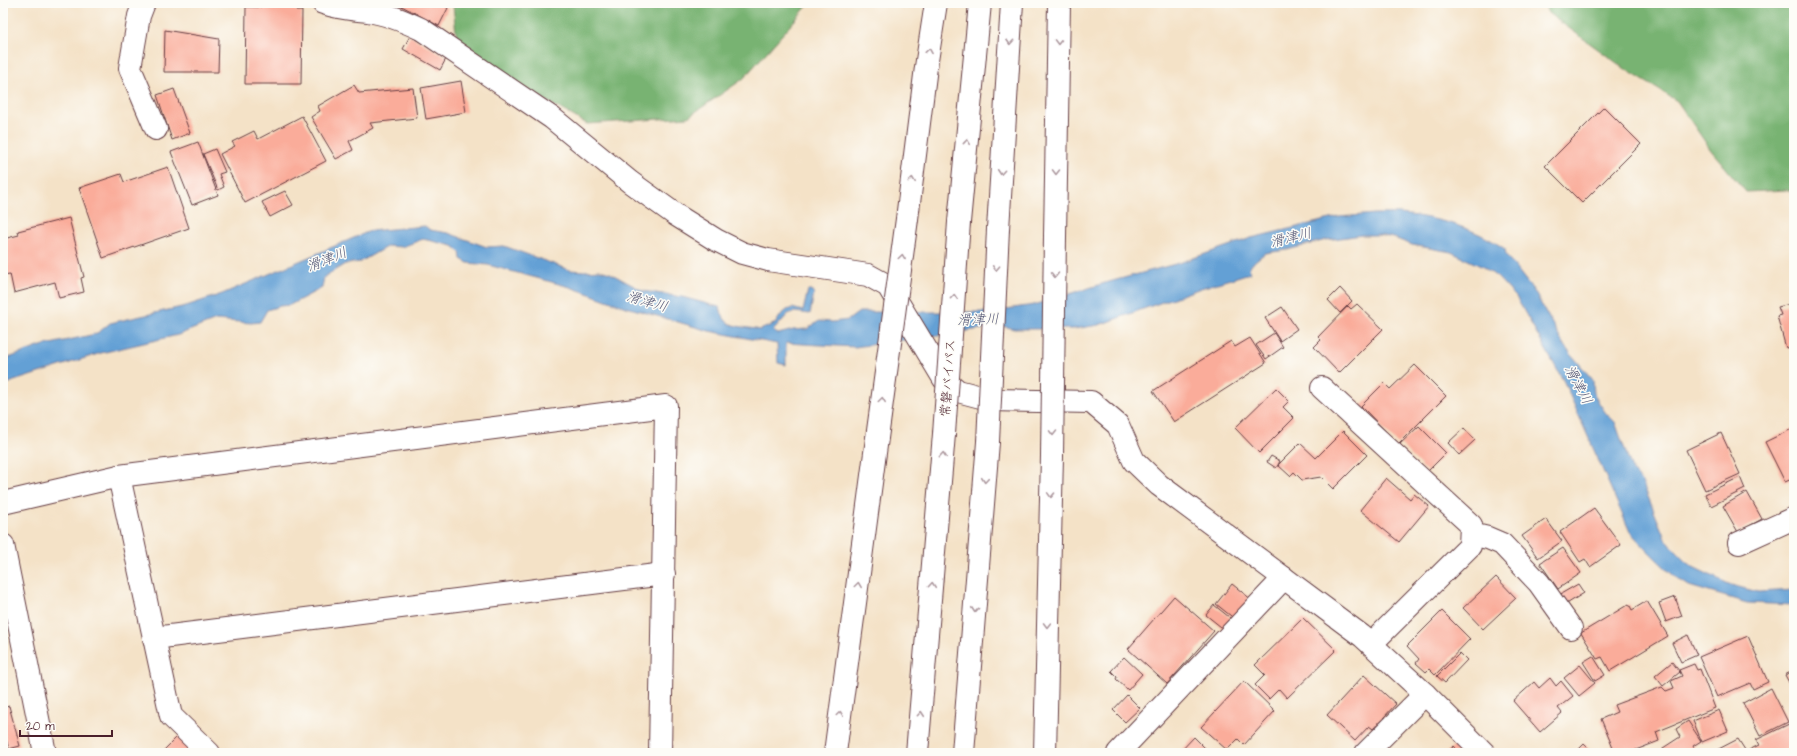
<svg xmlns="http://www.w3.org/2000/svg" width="1797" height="756" font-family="'Architects Daughter','Klee One',sans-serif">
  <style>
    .forest { fill: #78b372; stroke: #61694e }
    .water { fill: #64a0d5; stroke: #576080 }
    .building { fill: #faac9a }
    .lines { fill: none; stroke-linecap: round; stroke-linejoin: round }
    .minor-casing { stroke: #643c42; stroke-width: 24 }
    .tertiary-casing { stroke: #643c42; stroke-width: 24 }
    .trunk-casing { stroke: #643c42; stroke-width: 24 }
    .minor { stroke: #fff; stroke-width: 22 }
    .tertiary { stroke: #fff; stroke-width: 22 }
    .trunk { stroke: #fff; stroke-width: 22 }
    .trunk-bridge-casing { stroke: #643c42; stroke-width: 24; stroke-linecap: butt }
    .trunk-bridge { stroke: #fff; stroke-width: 22 }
    .oneway { stroke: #ae9aa0 }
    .labels { text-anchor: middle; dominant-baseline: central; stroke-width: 3; stroke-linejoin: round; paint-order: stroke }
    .street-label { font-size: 13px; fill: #4a1f2b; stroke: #fdfcf7 }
    .water-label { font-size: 14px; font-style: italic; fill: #565977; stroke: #fdfcf7 }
  </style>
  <rect width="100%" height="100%" fill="#fdfcf7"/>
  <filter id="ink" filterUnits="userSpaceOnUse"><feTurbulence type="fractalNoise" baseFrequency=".025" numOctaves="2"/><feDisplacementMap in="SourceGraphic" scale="8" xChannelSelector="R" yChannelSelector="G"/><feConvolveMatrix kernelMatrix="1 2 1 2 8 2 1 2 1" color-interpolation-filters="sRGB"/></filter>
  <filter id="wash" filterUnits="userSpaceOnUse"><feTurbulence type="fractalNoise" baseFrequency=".012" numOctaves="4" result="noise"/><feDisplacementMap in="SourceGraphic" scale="16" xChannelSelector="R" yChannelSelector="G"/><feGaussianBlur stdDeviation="0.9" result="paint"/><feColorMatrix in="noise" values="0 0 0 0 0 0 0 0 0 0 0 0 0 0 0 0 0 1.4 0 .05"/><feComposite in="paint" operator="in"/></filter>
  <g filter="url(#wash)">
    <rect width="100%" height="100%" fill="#f4e2c7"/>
    <!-- forest -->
    <g class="forest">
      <polygon points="449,3 810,3 743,79 688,117 587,124 506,78 457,42 453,6"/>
      <polygon points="1544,3 1794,3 1794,193 1787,190 1746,192 1710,149 1677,101 1628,71 1548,13"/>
    </g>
    <!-- water -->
    <path class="water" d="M1375 214C1386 214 1398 213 1409 215 1442 219 1477 229 1505 249L1506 255 1534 291 1565 347 1593 380 1594 395 1605 412 1615 422 1633 472 1642 482 1665 538 1674 549 1691 566 1731 585 1758 592 1794 590V605L1747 603 1689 586 1674 576 1653 556 1630 532 1564 382 1536 332 1516 297 1497 277 1483 267 1451 252 1412 245 1394 238 1378 235H1362L1326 240 1287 250 1265 253 1255 261 1249 268 1250 273 1201 288 1099 325 1074 329H1014L1002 326 855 347 786 343V365L778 363 777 344 709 331 623 306 570 287 488 265 468 263 461 259 460 252 453 246 423 239 402 247 388 246 360 262 345 264 324 277 322 288 290 305 280 306 267 310 260 322 251 323 216 320 178 335 101 353 14 381 3 386V360L41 346 91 335 99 332 110 323 186 306 222 294 370 231 425 226 430 230 448 233 487 247 504 246 570 270 584 271 600 270 610 273 643 291 682 297 719 307C721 310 723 318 726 321 734 328 750 327 760 330L776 323 780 316 787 310 792 308 803 311 808 290 814 293 810 314 794 312 788 314 773 331 778 334 793 330 807 329 819 321 832 322 848 320 859 312H985L1034 305 1105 283 1179 263 1251 238 1339 217Z"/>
    <g id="blocks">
      <!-- building -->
      <g class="building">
        <polygon points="261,3 296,3 296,11 302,11 301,84 245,84 246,7 261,7"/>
        <polygon points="399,3 440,3 448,8 439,26 398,4"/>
        <polygon points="165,30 219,39 218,72 164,72"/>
        <polygon points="410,36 447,57 440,70 403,49"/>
        <polygon points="461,81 466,112 426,119 421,88"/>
        <polygon points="354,85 359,93 413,88 417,118 370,123 373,128 349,141 353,150 336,159 311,117 320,111 318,106"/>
        <polygon points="174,89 190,133 172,140 157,95"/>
        <polygon points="1604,107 1641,144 1582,203 1545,166"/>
        <polygon points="302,116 326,161 245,203 220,154 235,146 232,142 254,131 258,139"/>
        <polygon points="198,142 218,195 192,205 171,152"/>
        <polygon points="215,149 225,172 219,174 224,187 218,190 203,154"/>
        <polygon points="168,167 189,228 103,258 79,188 121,174 124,182"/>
        <polygon points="285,191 293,205 270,217 262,202"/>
        <polygon points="69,218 84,277 81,278 84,292 59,298 55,282 14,293 10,274 3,275 3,257 5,256 3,239 19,235 18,231"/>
        <polygon points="1340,288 1352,301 1340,313 1328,300"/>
        <polygon points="1794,303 1794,356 1791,347 1786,348 1777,316 1781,315 1778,307"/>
        <polygon points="1357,304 1383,329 1339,373 1314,347 1321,340 1318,337 1348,306 1351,309"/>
        <polygon points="1282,307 1297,329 1280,341 1265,318"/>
        <polygon points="1274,333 1283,347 1266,359 1256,345"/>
        <polygon points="1250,338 1266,363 1174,422 1153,391 1231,341 1235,347"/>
        <polygon points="1415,365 1446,396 1398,444 1361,406 1384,383 1390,389"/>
        <polygon points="1276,388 1289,401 1283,407 1294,418 1259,453 1235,428"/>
        <polygon points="1419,426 1446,453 1427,472 1400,444"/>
        <polygon points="1464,428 1475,440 1459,455 1448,443"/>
        <polygon points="1794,428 1794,478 1785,482 1765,442"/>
        <polygon points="1343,431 1367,455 1333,489 1321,477 1302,480 1294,472 1290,476 1278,465 1276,468 1267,462 1271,456 1280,461 1278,465 1300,443 1316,458"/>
        <polygon points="1721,433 1740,474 1705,490 1686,450"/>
        <polygon points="1740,477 1745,489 1711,506 1705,494"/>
        <polygon points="1386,478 1410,499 1414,494 1429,506 1399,542 1360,510"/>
        <polygon points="1747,492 1762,519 1738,532 1723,506"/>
        <polygon points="1594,508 1621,545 1590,567 1585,559 1580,562 1560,532"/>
        <polygon points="1546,519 1562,541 1538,558 1522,536"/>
        <polygon points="1563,548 1581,573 1558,589 1540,563"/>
        <polygon points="1496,577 1516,598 1483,629 1463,608"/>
        <polygon points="1232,584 1252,600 1236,620 1216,604"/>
        <polygon points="1578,584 1584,593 1565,605 1559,595"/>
        <polygon points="1174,596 1214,631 1167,684 1128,649"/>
        <polygon points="1675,597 1682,616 1666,622 1659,603"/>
        <polygon points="1647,601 1668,636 1610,671 1602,657 1597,659 1581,633 1629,604 1632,610"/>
        <polygon points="1214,605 1234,621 1226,631 1206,615"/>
        <polygon points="1442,611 1470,639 1435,675 1429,669 1426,672 1416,663 1419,659 1407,646"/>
        <polygon points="1303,618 1336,650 1287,698 1279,689 1269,699 1255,685 1265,675 1255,665"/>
        <polygon points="1688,635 1697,655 1681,662 1672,643"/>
        <polygon points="1748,636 1768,682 1753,689 1750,683 1717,697 1699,657"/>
        <polygon points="1460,653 1467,660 1445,683 1437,676"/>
        <polygon points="1593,656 1605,675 1595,681 1583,662"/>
        <polygon points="1124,657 1142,674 1128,690 1116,679 1117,677 1111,671"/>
        <polygon points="1672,662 1680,672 1663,686 1655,676"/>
        <polygon points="1694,664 1697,670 1700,669 1715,708 1656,732 1659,741 1628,753 1615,753 1601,719 1617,712 1614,705 1662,687 1666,691 1674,688 1671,681 1682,676 1679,670"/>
        <polygon points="1580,665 1595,683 1579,696 1564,678"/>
        <polygon points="1794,670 1794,692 1785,675"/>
        <polygon points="1364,675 1396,704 1373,729 1369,726 1355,741 1327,715"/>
        <polygon points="1550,678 1556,686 1561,681 1573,696 1558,708 1562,713 1540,732 1513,701 1534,682 1539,688"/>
        <polygon points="1244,681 1275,711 1244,745 1238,739 1227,750 1201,727"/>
        <polygon points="1771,688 1788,722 1760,736 1743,703"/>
        <polygon points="1127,695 1140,708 1125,722 1113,710"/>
        <polygon points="9,706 20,746 9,749 3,728 3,708"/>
        <polygon points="1719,710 1728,731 1702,742 1693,721"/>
        <polygon points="1688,721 1701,741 1693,746 1697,753 1665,753 1663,748 1680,737 1676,729"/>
        <polygon points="1791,723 1794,730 1794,753 1751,753 1749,750 1759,745 1756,740"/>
        <polygon points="178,736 195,753 161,753"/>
        <polygon points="1194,737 1210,753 1179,753"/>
        <polygon points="1738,739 1747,753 1711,753"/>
        <polygon points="1584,744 1593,753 1575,753"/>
        <polygon points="1454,746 1461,753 1446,753"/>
        <polygon points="14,749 15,753 3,753 3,751"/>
      </g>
    </g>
  </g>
  <g filter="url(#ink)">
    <use href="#blocks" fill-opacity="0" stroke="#643c42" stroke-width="1"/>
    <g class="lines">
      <!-- minor casing -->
      <g class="minor-casing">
        <g id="minor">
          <polyline points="144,3 139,16 130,68 156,129"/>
          <path d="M323 3C340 9 351 9 368 11 388 14 404 21 421 29L552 118 630 182 676 215 716 240 742 253 768 260 868 275 888 286 944 379 958 391 992 400 1091 402 1118 425 1134 461 1159 485 1362 636 1425 694 1484 753"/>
          <polyline points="1322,388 1471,525 1470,546 1371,644"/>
          <polyline points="119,476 666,406 660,753"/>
          <polyline points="3,503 119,476 171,716 209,753"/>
          <polyline points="1471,534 1488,538 1502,544 1539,583 1571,628"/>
          <polyline points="1739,543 1794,518"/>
          <polyline points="154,638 664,574"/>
          <polyline points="1118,753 1284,578"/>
          <polyline points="1366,753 1425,694"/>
        </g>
      </g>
      <!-- tertiary casing -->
      <g class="tertiary-casing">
        <polyline id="tertiary" points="3,545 45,753"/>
      </g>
      <!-- trunk casing -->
      <g class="trunk-casing">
        <g id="trunk">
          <polyline points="907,219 926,67 936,3"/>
          <polyline points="959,222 980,3"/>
          <polyline points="998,229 1012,3"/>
          <polyline points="1055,236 1059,3"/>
          <polyline points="835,753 877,438"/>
          <polyline points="917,753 944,434"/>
          <polyline points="963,753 988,442"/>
          <polyline points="1045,753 1052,456"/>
        </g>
      </g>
      <!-- minor -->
      <use href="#minor" class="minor"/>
      <!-- tertiary -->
      <use href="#tertiary" class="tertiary"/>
      <!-- trunk -->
      <use href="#trunk" class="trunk"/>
      <!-- trunk-bridge casing -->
      <g class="trunk-bridge-casing">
        <g id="trunk-bridge">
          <polyline points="944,434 959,222"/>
          <polyline points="877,438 907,219"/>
          <polyline points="988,442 998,229"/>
          <polyline points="1052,456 1055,236"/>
        </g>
      </g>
      <!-- trunk-bridge -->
      <use href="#trunk-bridge" class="trunk-bridge"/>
    </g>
    <!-- one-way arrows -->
    <defs><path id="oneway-chevron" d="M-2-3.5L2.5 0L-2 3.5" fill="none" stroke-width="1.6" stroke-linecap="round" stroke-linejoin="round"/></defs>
    <g class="oneway">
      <use href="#oneway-chevron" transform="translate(1010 42) rotate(94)"/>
      <use href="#oneway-chevron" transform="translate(1058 42) rotate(91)"/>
      <use href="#oneway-chevron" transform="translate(929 51) rotate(-81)"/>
      <use href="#oneway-chevron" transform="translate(967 142) rotate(-84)"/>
      <use href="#oneway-chevron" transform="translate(1001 172) rotate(94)"/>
      <use href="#oneway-chevron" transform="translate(1056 172) rotate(91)"/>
      <use href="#oneway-chevron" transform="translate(912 180) rotate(-83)"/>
      <use href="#oneway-chevron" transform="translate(902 257) rotate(-82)"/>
      <use href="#oneway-chevron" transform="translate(996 268) rotate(93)"/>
      <use href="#oneway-chevron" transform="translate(1055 275) rotate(91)"/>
      <use href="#oneway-chevron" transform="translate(954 297) rotate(-86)"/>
      <use href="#oneway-chevron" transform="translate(882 400) rotate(-82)"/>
      <use href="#oneway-chevron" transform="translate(1053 433) rotate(91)"/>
      <use href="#oneway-chevron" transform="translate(943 455) rotate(-85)"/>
      <use href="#oneway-chevron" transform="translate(985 480) rotate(95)"/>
      <use href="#oneway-chevron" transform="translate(1051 495) rotate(92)"/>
      <use href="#oneway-chevron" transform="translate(858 585) rotate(-82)"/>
      <use href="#oneway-chevron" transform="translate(932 585) rotate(-85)"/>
      <use href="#oneway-chevron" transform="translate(975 610) rotate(95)"/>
      <use href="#oneway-chevron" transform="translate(1047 625) rotate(91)"/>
      <use href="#oneway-chevron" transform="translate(840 714) rotate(-82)"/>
      <use href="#oneway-chevron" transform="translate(921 714) rotate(-85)"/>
    </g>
  </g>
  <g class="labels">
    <!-- street labels -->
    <g class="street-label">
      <text transform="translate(948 378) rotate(-86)">常磐バイパス</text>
    </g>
    <!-- water labels -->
    <g class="water-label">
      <text transform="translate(1291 238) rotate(-14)">滑津川</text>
      <text transform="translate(327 260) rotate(-22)">滑津川</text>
      <text transform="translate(647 302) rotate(16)">滑津川</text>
      <text transform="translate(978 320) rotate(-2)">滑津川</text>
      <text transform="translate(1578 385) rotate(62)">滑津川</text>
    </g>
  </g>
  <!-- margin -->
  <rect width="1797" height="756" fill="none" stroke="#fdfcf7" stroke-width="16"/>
  <!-- scale -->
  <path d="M20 730v6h92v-6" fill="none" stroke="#4a1f2b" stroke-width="2"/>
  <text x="26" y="730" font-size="12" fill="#4a1f2b" stroke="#fdfcf7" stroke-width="3" paint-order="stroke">20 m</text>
</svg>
